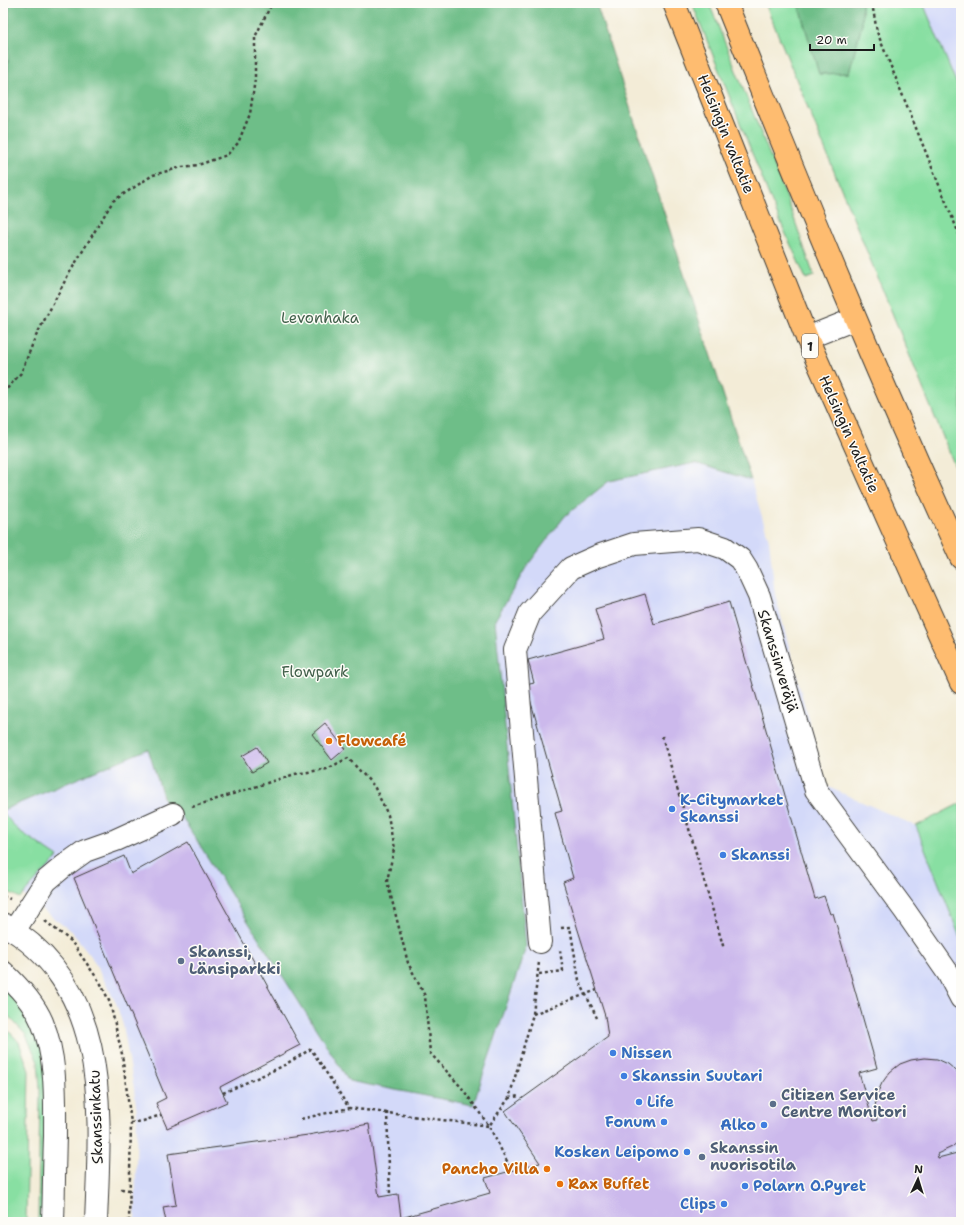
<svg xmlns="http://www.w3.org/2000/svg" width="964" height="1225" font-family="'Shantell Sans',sans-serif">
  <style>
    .built { fill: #d3d9f9 }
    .green { fill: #88dfa2; stroke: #527e5f }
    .forest { fill: #6ebe88; stroke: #456d52 }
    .building { fill: #ccb9ec }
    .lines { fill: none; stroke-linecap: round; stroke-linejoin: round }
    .minor-casing { stroke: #3c3b38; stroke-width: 24 }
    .highway-casing { stroke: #3c3b38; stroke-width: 24 }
    .path { stroke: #3c3b38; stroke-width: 2.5; stroke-dasharray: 3 3; stroke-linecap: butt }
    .minor { stroke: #fff; stroke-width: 22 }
    .highway { stroke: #febc70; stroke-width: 22 }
    .food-dot { fill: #e8710a; stroke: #fdfcf7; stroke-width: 1.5 }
    .shop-dot { fill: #3f7fe0; stroke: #fdfcf7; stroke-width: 1.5 }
    .service-dot { fill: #5c6f8a; stroke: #fdfcf7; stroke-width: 1.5 }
    .labels { text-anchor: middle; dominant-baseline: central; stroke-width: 3; stroke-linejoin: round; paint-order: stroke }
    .shield { fill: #fdfcf7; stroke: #605f5e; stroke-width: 1 }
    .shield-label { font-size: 14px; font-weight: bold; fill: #1c1c1c }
    .street-label { font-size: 15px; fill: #1c1c1c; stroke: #fdfcf7 }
    .park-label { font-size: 15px; fill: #42604b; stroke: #fdfcf7 }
    .food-label { font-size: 15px; font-weight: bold; fill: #c56008; stroke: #fdfcf7; text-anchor: start }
    .shop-label { font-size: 15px; font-weight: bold; fill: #366cbe; stroke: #fdfcf7; text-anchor: start }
    .service-label { font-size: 15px; font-weight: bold; fill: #4e5e75; stroke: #fdfcf7; text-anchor: start }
  </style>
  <rect width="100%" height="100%" fill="#fdfcf7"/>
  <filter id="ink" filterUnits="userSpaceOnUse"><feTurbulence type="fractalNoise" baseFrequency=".025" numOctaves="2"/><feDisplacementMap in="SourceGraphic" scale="8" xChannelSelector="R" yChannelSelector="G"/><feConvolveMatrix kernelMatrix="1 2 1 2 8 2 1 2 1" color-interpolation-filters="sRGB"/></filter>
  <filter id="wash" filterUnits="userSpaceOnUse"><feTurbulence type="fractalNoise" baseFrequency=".012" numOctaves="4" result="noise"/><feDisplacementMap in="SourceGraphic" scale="16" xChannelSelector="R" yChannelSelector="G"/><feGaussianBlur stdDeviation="0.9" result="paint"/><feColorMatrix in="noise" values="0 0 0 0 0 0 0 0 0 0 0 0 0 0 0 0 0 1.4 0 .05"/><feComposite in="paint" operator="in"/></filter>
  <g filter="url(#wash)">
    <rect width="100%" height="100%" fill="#f3ecd7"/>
    <!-- built -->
    <g class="built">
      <polygon points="923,3 961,3 961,94"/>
      <polygon points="695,463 751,480 769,540 775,594 826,786 916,826 961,940 961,1222 135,1222 137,1112 134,1088 123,1025 116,1003 91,956 72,932 15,889 3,885 3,810 148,749 166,809 175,805 349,1081 526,947 494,620 527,566 565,516 609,481"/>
    </g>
    <!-- green -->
    <g class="green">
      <polygon points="3,3 9,3 3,586"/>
      <polygon points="692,3 709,3 787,198 814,276 806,279 772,203"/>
      <polygon points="765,3 798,3 819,74 849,73 862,24 862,3 923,3 961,94 961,481"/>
      <polygon points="961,803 961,940 916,826"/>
      <polygon points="3,813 18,830 58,857 20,898 3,889"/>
      <polygon points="3,987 16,999 37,1031 47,1062 48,1222 38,1222 40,1089 38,1062 26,1035 3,1010"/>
      <polygon points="3,1025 19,1042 29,1071 26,1222 3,1222"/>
    </g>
    <!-- forest -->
    <g class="forest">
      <polygon points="9,3 596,3 751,480 695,463 609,481 565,516 527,566 495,620 526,947 473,1105 349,1081 175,806 167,809 148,749 3,810 3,586"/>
      <polygon points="798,3 862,3 862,24 849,73 819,74"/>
    </g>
    <g id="blocks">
      <!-- building -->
      <g class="building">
        <polygon points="645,594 654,624 729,602 815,899 824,896 830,914 833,913 877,1068 859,1073 873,1121 877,1120 875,1107 877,1094 882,1083 890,1072 900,1064 911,1060 924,1058 937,1059 948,1064 961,1075 961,1139 952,1147 937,1154 938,1158 961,1152 961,1222 166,1222 163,1207 176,1205 168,1154 308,1135 369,1124 379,1197 398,1194 401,1218 490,1193 485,1178 540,1163 505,1111 608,1037 605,1016 563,882 573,878 555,813 562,811 526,685 534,683 528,660 604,639 595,609"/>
        <polygon points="325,723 345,749 332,760 312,734"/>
        <polygon points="257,747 267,763 252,772 242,756"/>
        <polygon points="188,842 300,1045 220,1087 227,1102 167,1128 156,1103 166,1098 74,878 124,856 131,874"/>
      </g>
    </g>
  </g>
  <g filter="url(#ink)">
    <use href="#blocks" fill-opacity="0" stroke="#3c3b38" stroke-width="1"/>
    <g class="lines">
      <!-- minor casing -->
      <g class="minor-casing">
        <g id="minor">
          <polyline points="807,338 855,319"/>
          <path d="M3 924C113 988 100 1113 96 1222"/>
          <polyline points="14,931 46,881 64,866 85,851 116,840 173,814"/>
          <polyline points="540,942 515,650 530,613 571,568 598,556 634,544 698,539 725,548 740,559 747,570 759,596 816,790 905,911 948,973 961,998"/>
          <path d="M3 972C18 986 34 1003 42 1022 57 1058 55 1099 55 1136 54 1165 54 1193 53 1222"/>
        </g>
      </g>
      <!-- highway casing -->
      <g class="highway-casing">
        <g id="highway">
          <polyline points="674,3 807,338 961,683"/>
          <path d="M726 3C801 190 877 375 961 558"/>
        </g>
      </g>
      <!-- path -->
      <g class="path">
        <polyline points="872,3 877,32 961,239"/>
        <polyline points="3,393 21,373 35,338 67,277 113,201 153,175 182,167 198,165 227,155 238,143 250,114 255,79 255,37 272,3"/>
        <polyline points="662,736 724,949"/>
        <polyline points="192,807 295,774 327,769 348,758 374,786 388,815 394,849 387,881 408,963 425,996 430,1053 462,1088 489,1126 512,1171"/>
        <polyline points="3,896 10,899"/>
        <polyline points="45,921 71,941 101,984 110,1003 122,1054 131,1123 129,1222"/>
        <polyline points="561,928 570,927 579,980 597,1018"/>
        <polyline points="539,974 563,971 560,950"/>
        <polyline points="533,1014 597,990"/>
        <polyline points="223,1093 281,1067 311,1049 349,1108 489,1126 509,1098 533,1014 539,962"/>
        <polyline points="509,1098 519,1096"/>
        <polyline points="387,1112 390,1195"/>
        <polyline points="301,1119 349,1108"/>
        <polyline points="131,1123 143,1121 161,1115"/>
        <polyline points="121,1189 130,1190"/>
      </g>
      <!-- minor -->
      <use href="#minor" class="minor"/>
      <!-- highway -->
      <use href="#highway" class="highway"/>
    </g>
  </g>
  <!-- markers -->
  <g class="food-dot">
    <circle cx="329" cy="741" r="4"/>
    <circle cx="547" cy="1169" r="4"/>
    <circle cx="560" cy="1184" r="4"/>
  </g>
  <g class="shop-dot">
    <circle cx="672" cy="809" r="4"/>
    <circle cx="723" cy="855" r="4"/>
    <circle cx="613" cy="1053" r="4"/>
    <circle cx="624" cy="1076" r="4"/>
    <circle cx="639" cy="1102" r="4"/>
    <circle cx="664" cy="1122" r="4"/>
    <circle cx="764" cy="1125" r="4"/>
    <circle cx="687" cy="1152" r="4"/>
    <circle cx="745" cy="1186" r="4"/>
    <circle cx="724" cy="1204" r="4"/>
  </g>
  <g class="service-dot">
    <circle cx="181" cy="961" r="4"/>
    <circle cx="773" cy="1104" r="4"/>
    <circle cx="702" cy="1157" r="4"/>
  </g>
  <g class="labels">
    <!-- shield labels -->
    <rect class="shield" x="802" y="334" width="16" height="24" rx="3"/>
    <g class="shield-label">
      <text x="810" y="346">1</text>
    </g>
    <!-- street labels -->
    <g class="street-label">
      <text transform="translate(726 134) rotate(68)">Helsingin valtatie</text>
      <text transform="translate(849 434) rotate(66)">Helsingin valtatie</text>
      <text transform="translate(778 661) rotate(73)">Skanssinveräjä</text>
      <text transform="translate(96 1117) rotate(-92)">Skanssinkatu</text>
    </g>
    <!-- park labels -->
    <g class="park-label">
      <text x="320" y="318">Levonhaka</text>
      <text x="315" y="672">Flowpark</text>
    </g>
    <!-- food labels -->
    <g class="food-label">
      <text x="337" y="741">Flowcafé</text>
      <text x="539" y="1169" text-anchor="end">Pancho Villa</text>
      <text x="568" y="1184">Rax Buffet</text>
    </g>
    <!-- shop labels -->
    <g class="shop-label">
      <text x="680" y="800">K-Citymarket<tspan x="680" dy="17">Skanssi</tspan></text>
      <text x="731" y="855">Skanssi</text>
      <text x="621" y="1053">Nissen</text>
      <text x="632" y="1076">Skanssin Suutari</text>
      <text x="647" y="1102">Life</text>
      <text x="656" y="1122" text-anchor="end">Fonum</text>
      <text x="756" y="1125" text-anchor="end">Alko</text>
      <text x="679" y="1152" text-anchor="end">Kosken Leipomo</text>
      <text x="753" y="1186">Polarn O.Pyret</text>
      <text x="716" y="1204" text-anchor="end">Clips</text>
    </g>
    <!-- service labels -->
    <g class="service-label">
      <text x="189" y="952">Skanssi,<tspan x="189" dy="17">Länsiparkki</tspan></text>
      <text x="781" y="1095">Citizen Service<tspan x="781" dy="17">Centre Monitori</tspan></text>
      <text x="710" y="1148">Skanssin<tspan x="710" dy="17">nuorisotila</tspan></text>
    </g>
  </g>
  <!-- margin -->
  <rect width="964" height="1225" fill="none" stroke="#fdfcf7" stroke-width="16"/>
  <!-- north arrow -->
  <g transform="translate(918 1179) rotate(4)" stroke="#fdfcf7" stroke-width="3" paint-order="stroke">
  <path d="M0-3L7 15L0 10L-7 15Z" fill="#1c1c1c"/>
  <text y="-6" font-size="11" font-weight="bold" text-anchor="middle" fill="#1c1c1c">N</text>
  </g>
  <!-- scale -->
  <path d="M810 44v6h64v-6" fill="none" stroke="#1c1c1c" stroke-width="2"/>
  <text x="816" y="44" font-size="12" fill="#1c1c1c" stroke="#fdfcf7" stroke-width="3" paint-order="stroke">20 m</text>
</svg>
